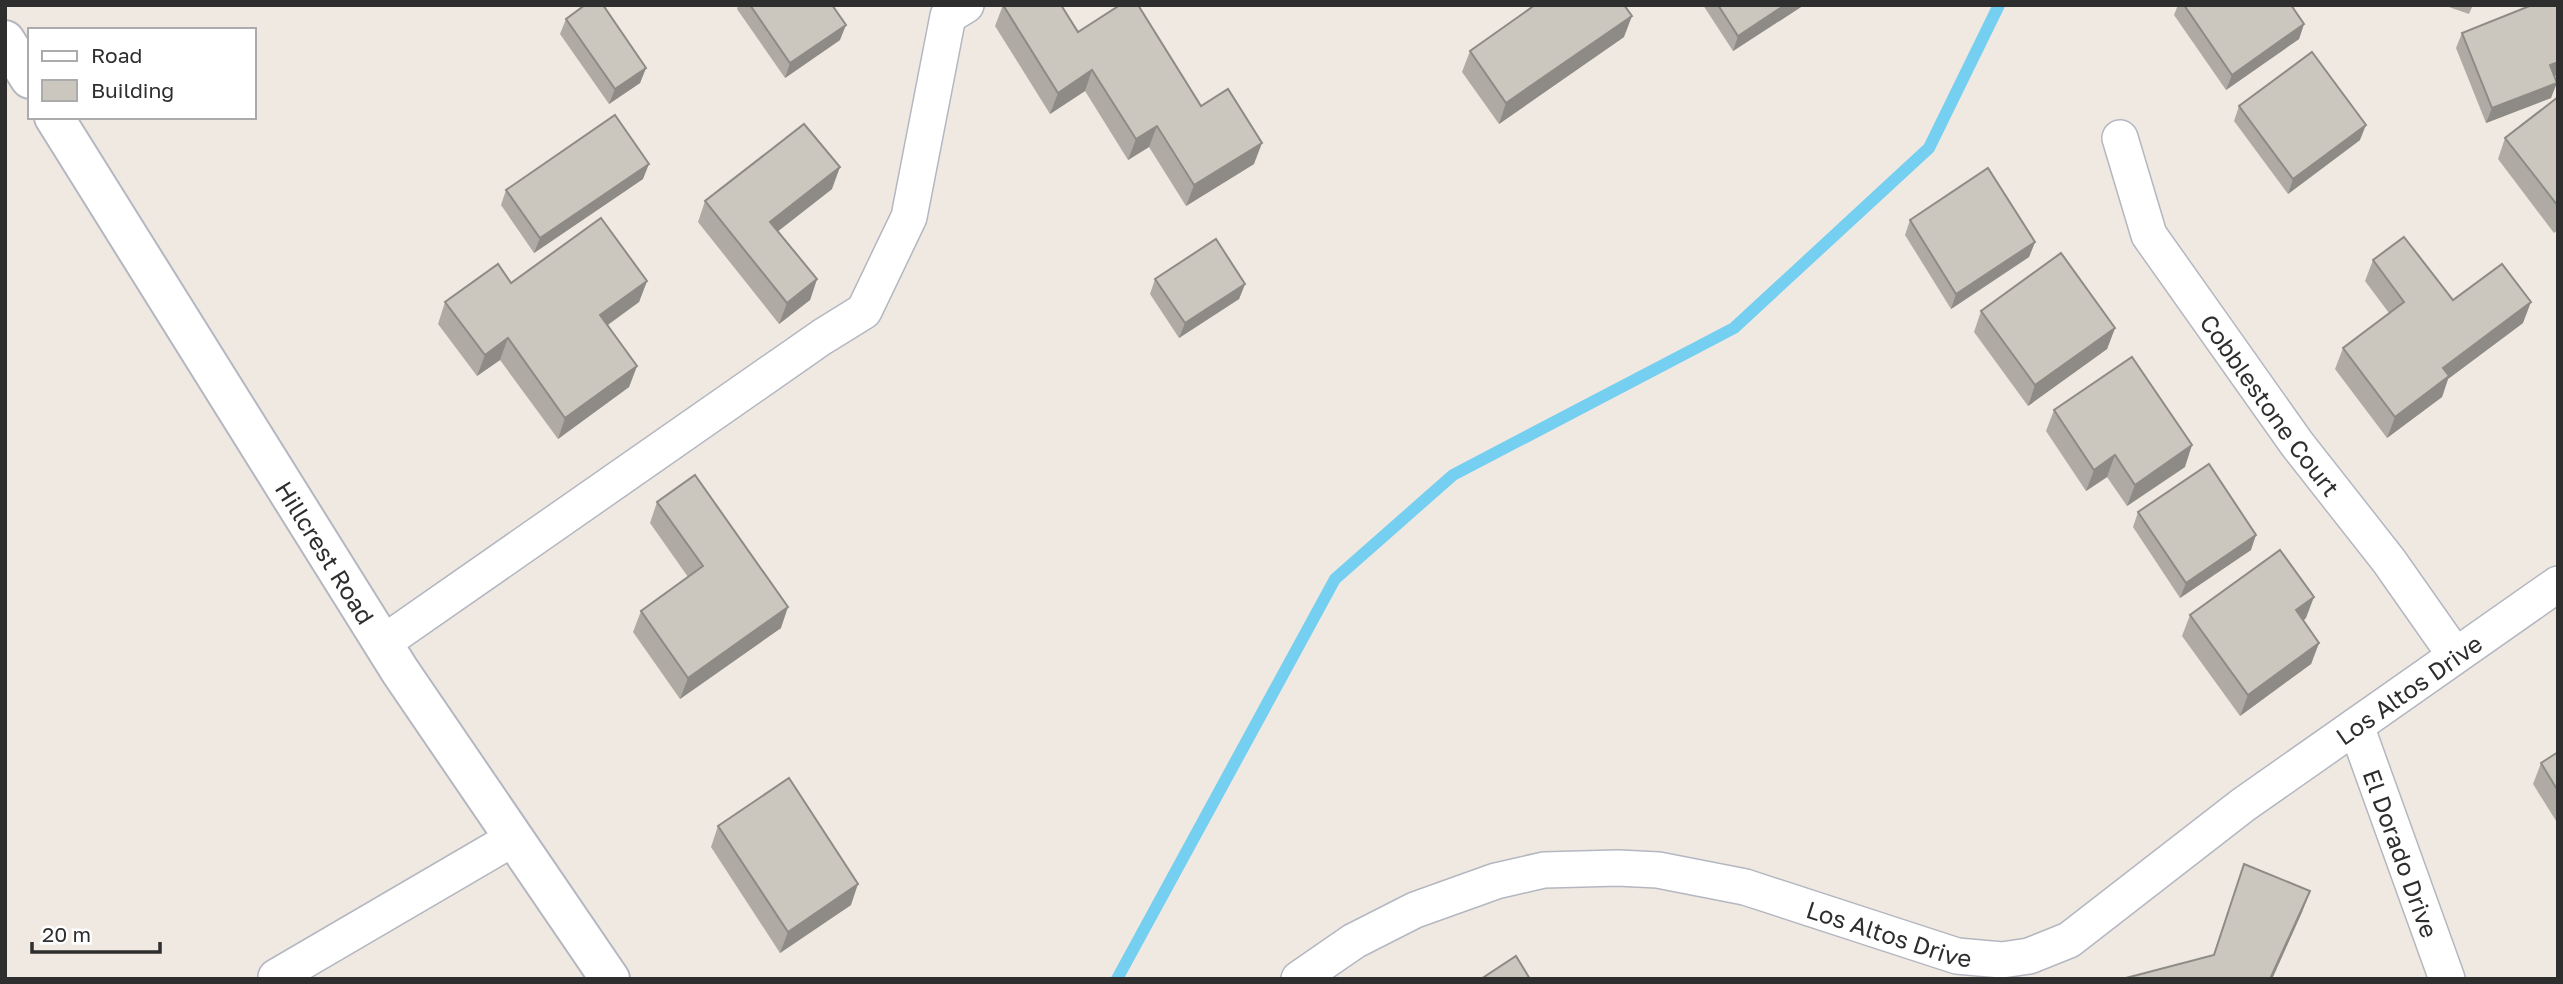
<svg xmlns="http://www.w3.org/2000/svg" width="2563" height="984" font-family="'Golos Text',sans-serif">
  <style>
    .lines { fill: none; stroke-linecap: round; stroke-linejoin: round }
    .stream { stroke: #75cff0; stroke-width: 12 }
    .minor-casing { stroke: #b4b7c1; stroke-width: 38 }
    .tertiary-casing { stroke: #b4b7c1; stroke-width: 42 }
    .minor { stroke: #fff; stroke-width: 35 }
    .tertiary { stroke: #fff; stroke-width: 38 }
    .wall { fill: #afaba4 }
    .shaded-wall { fill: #8e8b86 }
    .building { fill: #cbc7bf; stroke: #8e8b86; stroke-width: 2 }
    .labels { text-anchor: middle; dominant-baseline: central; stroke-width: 5; stroke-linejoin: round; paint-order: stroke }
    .street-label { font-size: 24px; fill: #2e2e2e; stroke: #fff }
  </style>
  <rect width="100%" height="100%" fill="#efe9e1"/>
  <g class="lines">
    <!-- stream -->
    <polyline class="stream" points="1117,979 1335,579 1453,475 1734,328 1929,148 1999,5"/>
    <!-- minor casing -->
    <g class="minor-casing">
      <g id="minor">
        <path id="s1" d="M2120 138 2149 235 2297 444 2389 561 2455 655"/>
        <polyline points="383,643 822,337 864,311 909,217 948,16 966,5"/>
        <path id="s2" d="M2356 726 2447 979"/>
        <polyline points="276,977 514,838"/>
        <path id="s3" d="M1299 979 1354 941 1415 910 1496 881 1544 870 1618 868 1658 870 1745 887 1957 956 2002 960 2029 956 2069 940 2243 805 2558 584"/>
      </g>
    </g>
    <!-- tertiary casing -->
    <g class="tertiary-casing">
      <g id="tertiary">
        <polyline points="5,40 30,79"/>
        <path id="s4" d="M54 117 400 671 610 979"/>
      </g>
    </g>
    <!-- minor -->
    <use href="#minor" class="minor"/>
    <!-- tertiary -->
    <use href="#tertiary" class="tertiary"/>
  </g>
  <!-- wall -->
  <g class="wall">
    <polygon points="738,5 832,5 840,40 785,78 737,9"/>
    <polygon points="1003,5 1078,32 1254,164 1186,206 1149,147 1128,160 1085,91 1050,114 995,26"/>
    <polygon points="1703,5 1801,5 1801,7 1733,51"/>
    <polygon points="2178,5 2291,5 2304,24 2299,39 2226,90 2174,15"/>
    <polygon points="2443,5 2473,5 2469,14"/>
    <polygon points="566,19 646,68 640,83 609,104 560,34"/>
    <polygon points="2462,33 2554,77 2551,98 2486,123 2456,48"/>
    <polygon points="1624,37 1499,124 1462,72 1470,51"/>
    <polygon points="2558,97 2558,230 2554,233 2498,159 2505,138"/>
    <polygon points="2239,106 2360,140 2288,194 2234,121"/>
    <polygon points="643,179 534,253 501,205 506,190"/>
    <polygon points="832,189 778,231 817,279 810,300 779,324 698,222 705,201"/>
    <polygon points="1910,220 2035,242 2029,257 1951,309 1905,235"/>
    <polygon points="2373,260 2453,300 2523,323 2448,379 2442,397 2387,438 2335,369 2343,348 2389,313 2365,281"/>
    <polygon points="1155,279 1245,284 1239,299 1179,338 1150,294"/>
    <polygon points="647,281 639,302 608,325 637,366 629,387 558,439 500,360 477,376 438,324 445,302 511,283"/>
    <polygon points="1981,311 2115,328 2107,349 2028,406 1974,332"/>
    <polygon points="2054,410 2185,467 2127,506 2107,477 2086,491 2046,431"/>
    <polygon points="657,502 781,628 680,699 633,632 641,611 688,577 650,523"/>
    <polygon points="2138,512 2251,550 2180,598 2133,527"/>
    <polygon points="2190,615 2306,618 2303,621 2319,643 2311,664 2240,716 2182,636"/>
    <polygon points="2558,752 2558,824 2533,784 2541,763"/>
    <polygon points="718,826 851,905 780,953 711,847"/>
    <polygon points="2244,864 2310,891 2302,912 2272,979 2122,979 2213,956"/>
  </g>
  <!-- shaded-wall -->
  <g class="shaded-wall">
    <polygon points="1785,5 1801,5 1801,7 1733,51 1738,36"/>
    <polygon points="1632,16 1624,37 1499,124 1506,103"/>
    <polygon points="2304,24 2299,39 2226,90 2232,75"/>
    <polygon points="846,25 840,40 785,78 790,63"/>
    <polygon points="2558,62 2558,75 2544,80 2550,65"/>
    <polygon points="646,68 640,83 609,104 615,89"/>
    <polygon points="1092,70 1085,91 1050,114 1058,93"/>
    <polygon points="2557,83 2551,98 2486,123 2492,108"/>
    <polygon points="2366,125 2360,140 2288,194 2293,179"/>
    <polygon points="1157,126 1149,147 1128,160 1136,139"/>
    <polygon points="1262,143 1254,164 1186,206 1194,185"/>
    <polygon points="649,164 643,179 534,253 540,238"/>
    <polygon points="840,167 832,189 763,243 770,222"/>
    <polygon points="2035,242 2029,257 1951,309 1956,294"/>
    <polygon points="817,279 810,300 779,324 787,303"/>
    <polygon points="647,281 639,302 592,336 600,315"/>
    <polygon points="1245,284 1239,299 1179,338 1185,323"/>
    <polygon points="2531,302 2523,323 2448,379 2442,397 2387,438 2395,417 2443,368"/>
    <polygon points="2115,328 2107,349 2028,406 2035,385"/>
    <polygon points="508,338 500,360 477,376 485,355"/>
    <polygon points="637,366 629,387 558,439 565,418"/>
    <polygon points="2192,445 2185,467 2127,506 2135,485"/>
    <polygon points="2115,455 2107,477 2086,491 2094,470"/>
    <polygon points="2256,535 2251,550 2180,598 2186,583"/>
    <polygon points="2314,597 2306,618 2288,632 2296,610"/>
    <polygon points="788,607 781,628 680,699 688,678"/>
    <polygon points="2319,643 2311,664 2240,716 2248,695"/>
    <polygon points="858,884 851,905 780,953 788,932"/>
    <polygon points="2310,891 2302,912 2272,979 2270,979"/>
  </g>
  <!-- building -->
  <g class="building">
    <polygon points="585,5 603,5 646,68 615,89 566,19"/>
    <polygon points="750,5 832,5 846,25 790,63"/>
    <polygon points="1003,5 1061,5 1078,32 1120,5 1138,5 1201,106 1228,89 1262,143 1194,185 1157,126 1136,139 1092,70 1058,93"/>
    <polygon points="1535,5 1624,5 1632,16 1506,103 1470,51"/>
    <polygon points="1718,5 1785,5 1738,36"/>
    <polygon points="2184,5 2291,5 2304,24 2232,75"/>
    <polygon points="2532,5 2557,5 2558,7 2558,62 2550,65 2557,83 2492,108 2462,33"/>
    <polygon points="2312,52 2366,125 2293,179 2239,106"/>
    <polygon points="2558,97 2558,206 2505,138"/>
    <polygon points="615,115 649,164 540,238 506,190"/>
    <polygon points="804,124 840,167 770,222 817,279 787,303 705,201"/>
    <polygon points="1988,168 2035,242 1956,294 1910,220"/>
    <polygon points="601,218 647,281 600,315 637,366 565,418 508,338 485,355 445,302 498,264 511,283"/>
    <polygon points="2404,237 2453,300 2502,264 2531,302 2443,368 2449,376 2395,417 2343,348 2404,302 2373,260"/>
    <polygon points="1216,239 1245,284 1185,323 1155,279"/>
    <polygon points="2061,253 2115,328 2035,385 1981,311"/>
    <polygon points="2132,357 2192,445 2135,485 2115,455 2094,470 2054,410"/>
    <polygon points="2209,464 2256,535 2186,583 2138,512"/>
    <polygon points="695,475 788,607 688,678 641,611 703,566 657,502"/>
    <polygon points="2280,550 2314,597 2296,610 2319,643 2248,695 2190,615"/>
    <polygon points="2558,752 2558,791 2541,763"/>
    <polygon points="789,778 858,884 788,932 718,826"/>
    <polygon points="2244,864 2310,891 2270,979 2122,979 2214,955"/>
    <polygon points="1516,956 1530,979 1481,979"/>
  </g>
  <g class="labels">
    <!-- street labels -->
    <g class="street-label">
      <text stroke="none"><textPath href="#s1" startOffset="310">Cobblestone Court</textPath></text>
      <text stroke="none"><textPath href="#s4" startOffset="513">Hillcrest Road</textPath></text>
      <text stroke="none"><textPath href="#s3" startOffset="1234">Los Altos Drive</textPath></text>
      <text stroke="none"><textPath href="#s2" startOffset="135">El Dorado Drive</textPath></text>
      <text stroke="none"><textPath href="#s3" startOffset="625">Los Altos Drive</textPath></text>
    </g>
  </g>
  <!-- border -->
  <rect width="2563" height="984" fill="none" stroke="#2e2e2e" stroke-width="14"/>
  <!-- legend -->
  <rect x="28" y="28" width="228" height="91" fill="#ffffff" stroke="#ababab" stroke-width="2"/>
  <rect x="42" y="51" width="35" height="10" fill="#ffffff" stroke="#ababab" stroke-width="2"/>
  <text x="91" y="63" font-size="21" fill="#2e2e2e">Road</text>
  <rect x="42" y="80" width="35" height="21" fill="#cbc7bf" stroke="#ababab" stroke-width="2"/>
  <text x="91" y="98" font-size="21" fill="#2e2e2e">Building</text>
  <!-- scale -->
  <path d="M32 942v10h128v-10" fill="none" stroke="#2e2e2e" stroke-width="3.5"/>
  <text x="42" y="942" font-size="21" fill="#2e2e2e" stroke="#ffffff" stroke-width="5" paint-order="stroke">20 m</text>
</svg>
